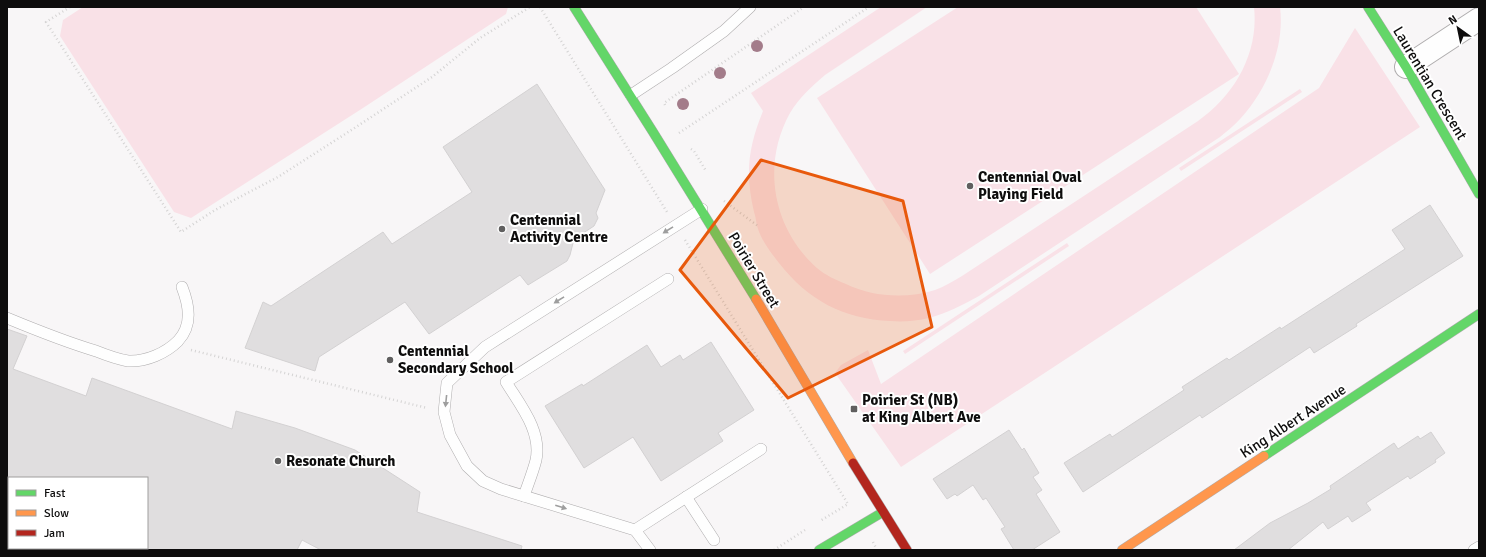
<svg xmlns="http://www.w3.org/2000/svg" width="1486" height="557" font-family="Signika,sans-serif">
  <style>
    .green { fill: #f9e1e7 }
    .building { fill: #e0dedf; stroke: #d3d1d2 }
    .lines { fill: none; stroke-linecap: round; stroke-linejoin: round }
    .lane-casing { stroke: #afadae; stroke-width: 12 }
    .street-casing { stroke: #afadae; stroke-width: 24 }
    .fast-casing { stroke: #afadae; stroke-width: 10 }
    .slow-casing { stroke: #afadae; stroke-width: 10 }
    .jam-casing { stroke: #afadae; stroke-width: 10 }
    .path { stroke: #d4d3d3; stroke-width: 2.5; stroke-dasharray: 1 3; stroke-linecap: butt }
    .lane { stroke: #fefefe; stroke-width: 11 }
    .street { stroke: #fefefe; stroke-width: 22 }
    .fast { stroke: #63d668; stroke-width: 9 }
    .slow { stroke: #ff974d; stroke-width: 9 }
    .jam { stroke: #b3261e; stroke-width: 9 }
    .tree { fill: #a37c8a }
    .oneway { fill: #9e9e9e }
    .marked { fill: #e8590c; fill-opacity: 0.2; stroke: #e8590c; stroke-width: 3; stroke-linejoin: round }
    .poi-dot { fill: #605f5f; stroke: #fff; stroke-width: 1.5 }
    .labels { text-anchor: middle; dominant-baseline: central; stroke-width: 4; stroke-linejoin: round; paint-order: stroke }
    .street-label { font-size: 15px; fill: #0e0d0d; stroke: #fff }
    .poi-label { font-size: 15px; font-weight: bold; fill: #0e0d0d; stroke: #fff; text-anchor: start }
  </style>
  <rect width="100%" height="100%" fill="#f8f6f7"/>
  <!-- green -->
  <g class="green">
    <polygon points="83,7 508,7 506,14 363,108 191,218 174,212 60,36 63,20"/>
    <path d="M881 7H927L825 75C812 86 799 98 790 113 761 165 773 229 817 268 825 275 836 280 846 284 873 297 906 299 935 290 944 287 953 281 962 276L1198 121C1235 95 1259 53 1254 7H1280C1285 47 1267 89 1241 118 1235 125 1227 131 1220 137L979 296C963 305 947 313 929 318 917 321 903 322 890 321 843 319 808 300 779 263 771 253 762 241 758 229 756 224 756 217 754 212 745 173 748 148 763 111L751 93Z"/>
    <polygon points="958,7 1196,7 1239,74 930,274 817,98"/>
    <polygon points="1355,28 1420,127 901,467 835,373 841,365 868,350 881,384 1319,88"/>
    <polygon points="1300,89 1302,92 1181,171 1179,168"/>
    <polygon points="1067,243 1069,246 905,354 903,351"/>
  </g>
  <!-- building -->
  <g class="building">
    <polygon points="537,84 605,190 596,213 598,218 594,226 574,239 570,255 567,261 528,285 520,275 429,334 405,302 319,357 315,371 245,348 263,302 271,306 383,232 392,244 472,192 443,147"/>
    <polygon points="1430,205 1463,256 1356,324 1357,326 1314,353 1310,347 1202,418 1200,415 1083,492 1064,463 1110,434 1112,437 1184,390 1182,387 1227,358 1229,360 1280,327 1281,329 1405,249 1392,230"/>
    <polygon points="7,329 27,336 13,369 86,396 92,378 232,429 236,411 295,428 355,450 420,492 417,512 522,546 521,550 321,550 302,540 297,550 147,550 147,478 7,478"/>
    <polygon points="711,342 754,410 718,433 723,441 661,481 633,437 584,468 545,406 582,384 583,386 647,345 661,367 680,355 683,360"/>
    <polygon points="1009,430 1022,450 1024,448 1039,473 1033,477 1042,490 1036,494 1060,532 1032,550 1014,550 1001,529 1005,527 986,498 983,500 973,485 957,496 955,494 947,499 933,479"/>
    <polygon points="1431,432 1445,453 1435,460 1436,462 1410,479 1408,476 1366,503 1371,510 1352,522 1348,516 1328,529 1323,522 1288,550 1234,550 1270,523 1308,503 1331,489 1330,486 1394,443 1398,449 1418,436 1420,439"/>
  </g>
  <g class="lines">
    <!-- lane casing -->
    <g class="lane-casing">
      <g id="lane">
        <polyline points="631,95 672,68 724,31 750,7"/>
        <path d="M7 318C36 330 66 342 96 351 106 355 117 359 128 361 146 362 166 353 178 341 193 325 189 305 182 287"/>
        <path d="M524 496C528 484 533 472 536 460 542 431 520 405 506 382L668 279"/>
        <polyline points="686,497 714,540"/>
        <polyline points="635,530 761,449"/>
        <polyline points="650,550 635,530 501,489 483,481 467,466 450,435 444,412 447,383 485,347 702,209"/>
        <polyline points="1474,550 1479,547"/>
      </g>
    </g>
    <!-- street casing -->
    <g class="street-casing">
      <polyline id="street" points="1406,67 1479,19"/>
    </g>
    <!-- fast casing -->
    <g class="fast-casing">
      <g id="fast">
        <polyline points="574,7 653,132 756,299"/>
        <polyline points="1368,7 1406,67 1479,194"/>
        <polyline points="1264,456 1479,314"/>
        <polyline points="819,550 883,512"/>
      </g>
    </g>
    <!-- slow casing -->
    <g class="slow-casing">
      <g id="slow">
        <polyline points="756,299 853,463"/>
        <polyline points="1122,550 1264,456"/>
      </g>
    </g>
    <!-- jam casing -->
    <g class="jam-casing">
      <polyline id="jam" points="853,463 907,550"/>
    </g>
    <!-- path -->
    <g class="path">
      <polyline points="70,7 46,22 181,232 215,210 278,177 353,129 432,77 480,38 530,7"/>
      <polyline points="540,7 667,212"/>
      <polyline points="665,105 664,103 804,7"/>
      <polyline points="679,133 869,7"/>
      <polyline points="691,149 694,151 706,171"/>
      <polyline points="724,201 758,226"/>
      <polyline points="685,240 848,504 820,521"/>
      <polyline points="191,350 427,408"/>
      <polyline points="873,542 876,548"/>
      <polyline points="774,550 805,530"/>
    </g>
    <!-- lane -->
    <use href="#lane" class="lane"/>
    <!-- street -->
    <use href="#street" class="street"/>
    <!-- fast -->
    <use href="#fast" class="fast"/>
    <!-- slow -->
    <use href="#slow" class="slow"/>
    <!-- jam -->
    <use href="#jam" class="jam"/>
  </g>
  <!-- trees -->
  <g class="tree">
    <circle cx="757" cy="46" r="6"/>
    <circle cx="720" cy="73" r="6"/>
    <circle cx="683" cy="104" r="6"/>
  </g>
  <!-- one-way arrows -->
  <defs><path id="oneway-solid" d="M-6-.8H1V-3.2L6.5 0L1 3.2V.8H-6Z"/></defs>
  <g class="oneway">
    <use href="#oneway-solid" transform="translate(668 230) rotate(148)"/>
    <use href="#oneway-solid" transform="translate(559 300) rotate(148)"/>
    <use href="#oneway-solid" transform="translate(446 401) rotate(96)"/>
    <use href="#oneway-solid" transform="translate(561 507) rotate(17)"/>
  </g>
  <!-- marked area -->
  <path class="marked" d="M761 160 903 201 932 327 788 398 680 270Z"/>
  <!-- markers -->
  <g class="poi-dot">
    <circle cx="970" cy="186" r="4"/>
    <circle cx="502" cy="229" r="4"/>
    <circle cx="390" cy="360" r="4"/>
    <rect x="850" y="405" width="8" height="8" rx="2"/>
    <circle cx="278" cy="461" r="4"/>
  </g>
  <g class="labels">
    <!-- street labels -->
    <g class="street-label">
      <text transform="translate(1430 83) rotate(59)">Laurentian Crescent</text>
      <text transform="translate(754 270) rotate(59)">Poirier Street</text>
      <text transform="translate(1293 421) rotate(-33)">King Albert Avenue</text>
    </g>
    <!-- poi labels -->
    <g class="poi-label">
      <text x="978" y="177">Centennial Oval<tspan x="978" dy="17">Playing Field</tspan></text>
      <text x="510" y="220">Centennial<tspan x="510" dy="17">Activity Centre</tspan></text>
      <text x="398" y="351">Centennial<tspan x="398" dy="17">Secondary School</tspan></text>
      <text x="862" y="400">Poirier St (NB)<tspan x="862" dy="17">at King Albert Ave</tspan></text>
      <text x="286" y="461">Resonate Church</text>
    </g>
  </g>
  <!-- border -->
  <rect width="1486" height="557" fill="none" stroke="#0e0d0d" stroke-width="16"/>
  <!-- legend -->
  <rect x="8" y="477" width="140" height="72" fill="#ffffff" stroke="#9f9e9e"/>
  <rect x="16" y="490" width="20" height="6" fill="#63d668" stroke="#9f9e9e"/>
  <text x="44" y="497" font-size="12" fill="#0e0d0d">Fast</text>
  <rect x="16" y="510" width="20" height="6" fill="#ff974d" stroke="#9f9e9e"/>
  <text x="44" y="517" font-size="12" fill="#0e0d0d">Slow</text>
  <rect x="16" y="530" width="20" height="6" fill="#b3261e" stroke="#9f9e9e"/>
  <text x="44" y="537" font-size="12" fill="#0e0d0d">Jam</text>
  <!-- north arrow -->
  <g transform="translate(1458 28) rotate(327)" stroke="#ffffff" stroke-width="3" paint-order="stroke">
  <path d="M0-3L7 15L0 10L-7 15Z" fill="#0e0d0d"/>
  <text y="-6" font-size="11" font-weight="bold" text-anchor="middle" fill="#0e0d0d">N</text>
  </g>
</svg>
